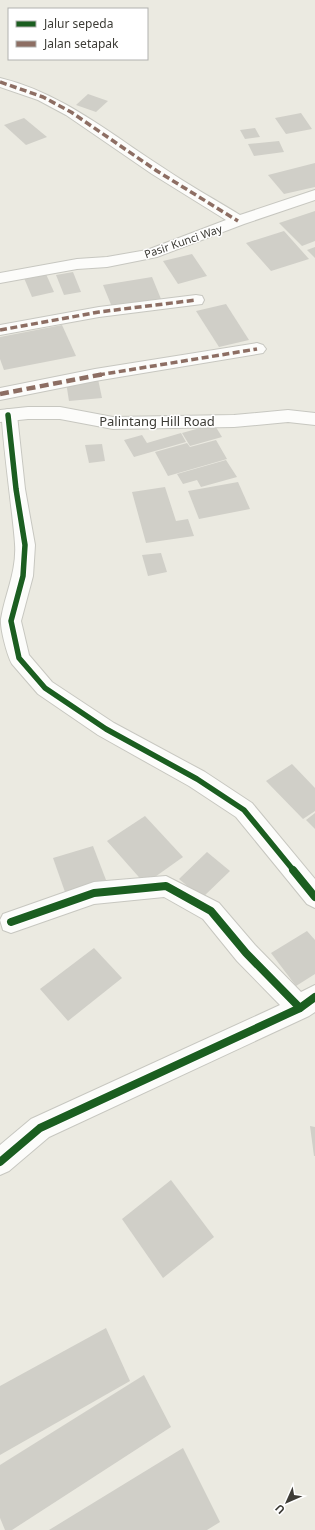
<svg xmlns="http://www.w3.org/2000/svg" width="315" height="1530" font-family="'Noto Sans',sans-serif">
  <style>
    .building { fill: #d0cfc8 }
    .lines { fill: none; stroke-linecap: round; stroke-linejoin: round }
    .minor-casing { stroke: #c7c7c0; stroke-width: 2 }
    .tertiary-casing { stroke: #c7c7c0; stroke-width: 2 }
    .minor { fill: #fcfcfa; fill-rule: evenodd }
    .tertiary { fill: #fcfcfa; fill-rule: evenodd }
    .quiet-far1 { stroke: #8d6e63; stroke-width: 3.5; stroke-dasharray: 7 3.5; stroke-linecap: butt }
    .quiet { stroke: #8d6e63; stroke-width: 4.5; stroke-dasharray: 9 4.5; stroke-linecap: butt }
    .cycleway-far1-casing { stroke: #fff; stroke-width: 8 }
    .cycleway-casing { stroke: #fff; stroke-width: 10 }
    .cycleway-far1 { stroke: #1b5e20; stroke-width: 5.5 }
    .cycleway { stroke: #1b5e20; stroke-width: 8 }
    .labels { text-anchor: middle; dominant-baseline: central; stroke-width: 3; stroke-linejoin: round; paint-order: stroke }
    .far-street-label { font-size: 11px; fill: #3d3c36; stroke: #fff }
    .street-label { font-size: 13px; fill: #3d3c36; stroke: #fff }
  </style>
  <rect width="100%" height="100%" fill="#ebeae1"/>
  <!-- building -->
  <g class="building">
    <polygon points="88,94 108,101 96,112 76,105"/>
    <polygon points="301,113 312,129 286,134 275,118"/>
    <polygon points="24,118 47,137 26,145 4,125"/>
    <polygon points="255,128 260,137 245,139 240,130"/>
    <polygon points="279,141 284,152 254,156 248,144"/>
    <polygon points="315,163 315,187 284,194 268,175"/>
    <polygon points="315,211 315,241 302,246 279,223"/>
    <polygon points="284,231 309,259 271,271 246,243"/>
    <polygon points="315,247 315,258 307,250"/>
    <polygon points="192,254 207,276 178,284 163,261"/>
    <polygon points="73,272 81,292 64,295 56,275"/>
    <polygon points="46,274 54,292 32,297 24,278"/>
    <polygon points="152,277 161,299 112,307 103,285"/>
    <polygon points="226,304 249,340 219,347 196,311"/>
    <polygon points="62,325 76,356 4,370 0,359 0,337"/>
    <polygon points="98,379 102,398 69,401 66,382"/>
    <polygon points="214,424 222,437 190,446 182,433"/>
    <polygon points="181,433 186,442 134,457 124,440 142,435 147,443"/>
    <polygon points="216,440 227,459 168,476 155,452 187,443 190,447"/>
    <polygon points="102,444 105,461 89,463 85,445"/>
    <polygon points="226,460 237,477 201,487 197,480 183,484 177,474"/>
    <polygon points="238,482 250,509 199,519 188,491"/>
    <polygon points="165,487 176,521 188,519 194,536 146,543 132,492"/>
    <polygon points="161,553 167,572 148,576 142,555"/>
    <polygon points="292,764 315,788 315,811 303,819 266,781"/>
    <polygon points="315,813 315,829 306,820"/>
    <polygon points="145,816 183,857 145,884 107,841"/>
    <polygon points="93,846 106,880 65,892 53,858"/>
    <polygon points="207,852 230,871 202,898 179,879"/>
    <polygon points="307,931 315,940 315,974 296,986 271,953"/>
    <polygon points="94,948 122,978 68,1021 40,989"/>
    <polygon points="310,1126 315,1127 315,1156 314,1156"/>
    <polygon points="171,1180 214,1237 163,1278 122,1219"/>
    <polygon points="106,1328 130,1381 0,1455 0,1386"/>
    <polygon points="144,1375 171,1427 12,1530 5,1530 0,1518 0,1465"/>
    <polygon points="183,1448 220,1522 207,1530 49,1530"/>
  </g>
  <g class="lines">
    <!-- minor casing -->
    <g class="minor-casing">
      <g id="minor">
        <path d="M0 78C62 93 109 133 162 167 187 184 214 199 240 215L315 190V200L244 224 157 257 107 267 77 269 0 283V273L77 259 107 257 147 250 226 220 152 174 66 115 38 100 0 87Z"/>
        <polygon points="196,295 202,296 204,300 202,304 99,317 0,335 0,325 99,307"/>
        <polygon points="257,343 263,345 266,349 263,353 95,381 0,400 0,388 95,369"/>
        <path d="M8 409 14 411 17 415 25 489 35 545 33 576 21 621 29 655 52 682 114 723 205 772 252 803 315 879V908L307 904 236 817 189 786 98 735 38 694 12 664C7 655 0 628 1 619 5 594 17 571 15 544 14 522 0 424 2 411Z"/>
        <polygon points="166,876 219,903 255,945 301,992 315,985 315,1012 309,1016 49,1137 9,1171 0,1175 0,1145 31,1119 280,1005 237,961 203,919 164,897 94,904 11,933 3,930 0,920 3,914 94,882"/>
      </g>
    </g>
    <!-- tertiary casing -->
    <g class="tertiary-casing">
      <polygon id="tertiary" points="28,407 60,407 113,417 234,415 288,410 315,413 315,425 288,422 234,427 113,429 60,419 28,419 0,422 0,410"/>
    </g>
    <!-- minor -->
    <use href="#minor" class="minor"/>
    <!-- tertiary -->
    <use href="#tertiary" class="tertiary"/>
    <!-- quiet-far1 -->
    <g class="quiet-far1">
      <polyline points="0,82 43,97 71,112 157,171 238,221"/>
      <polyline points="0,330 99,312 196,300"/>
      <polyline points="98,375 257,349"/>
    </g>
    <!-- quiet -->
    <polyline class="quiet" points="0,394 104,374"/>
    <!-- cycleway-far1 casing -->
    <g class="cycleway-far1-casing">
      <polyline id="cycleway-far1" points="8,415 16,489 25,545 23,576 11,621 19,658 45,688 106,729 197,779 244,810 294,871"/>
    </g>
    <!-- cycleway casing -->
    <g class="cycleway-casing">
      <g id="cycleway">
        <polyline points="293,870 315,897"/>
        <polyline points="11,922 94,893 166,886 211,911 246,953 300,1008"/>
        <polyline points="0,1162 40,1128 300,1008 315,997"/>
      </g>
    </g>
    <!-- cycleway-far1 -->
    <use href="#cycleway-far1" class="cycleway-far1"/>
    <!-- cycleway -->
    <use href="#cycleway" class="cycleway"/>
  </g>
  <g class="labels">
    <!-- far-street labels -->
    <g class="far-street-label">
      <text transform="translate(183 241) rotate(-19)">Pasir Kunci Way</text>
    </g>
    <!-- street labels -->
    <g class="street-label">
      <text x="157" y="421">Palintang Hill Road</text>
    </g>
  </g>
  <!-- legend -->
  <rect x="8" y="8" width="140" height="52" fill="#ffffff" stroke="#b1b1af"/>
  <rect x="16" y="21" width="20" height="6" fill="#1b5e20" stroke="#b1b1af"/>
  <text x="44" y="28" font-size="12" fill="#3d3c36">Jalur sepeda</text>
  <rect x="16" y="41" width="20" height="6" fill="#8d6e63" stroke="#b1b1af"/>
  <text x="44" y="48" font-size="12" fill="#3d3c36">Jalan setapak</text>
  <!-- north arrow -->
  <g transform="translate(287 1502) rotate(225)" stroke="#ffffff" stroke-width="3" paint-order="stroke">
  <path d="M0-3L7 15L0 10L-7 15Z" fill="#3d3c36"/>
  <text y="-6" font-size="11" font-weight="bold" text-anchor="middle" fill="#3d3c36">U</text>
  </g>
</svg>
